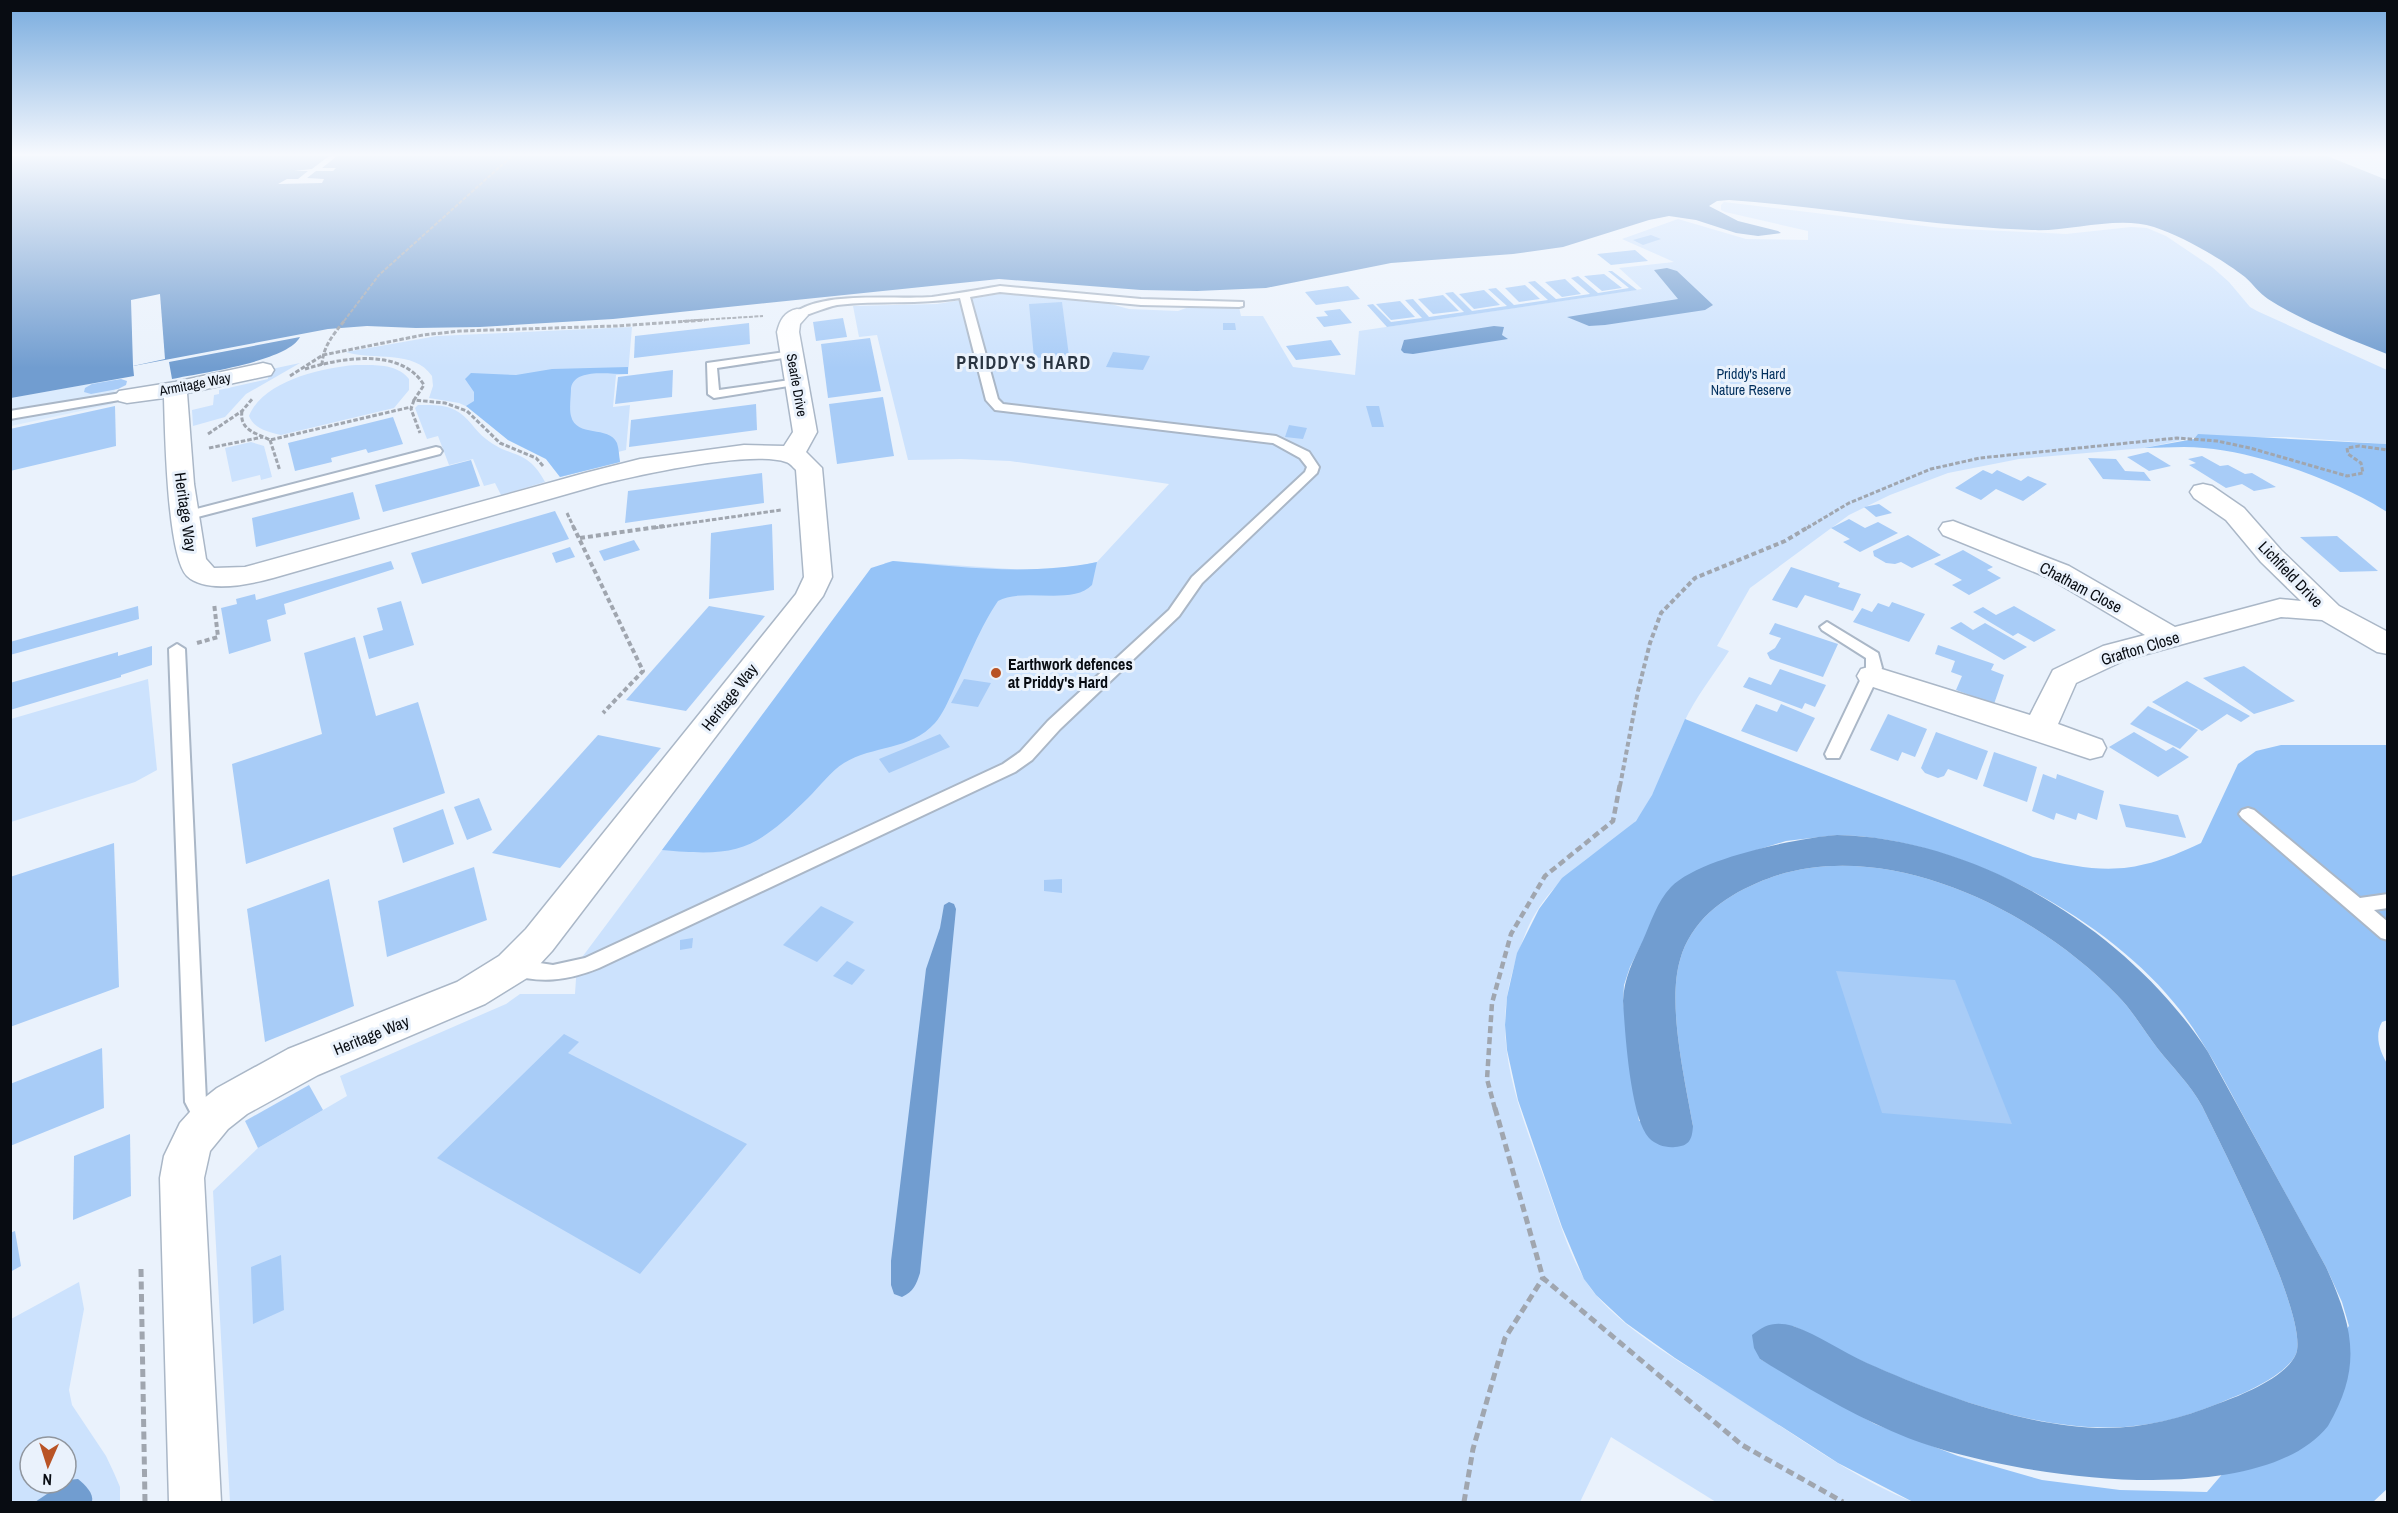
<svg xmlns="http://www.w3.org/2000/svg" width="2398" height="1513" font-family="'Archivo Narrow',sans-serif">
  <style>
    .built { fill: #dbebfd }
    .green { fill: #cce2fd; fill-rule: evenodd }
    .forest { fill: #95c3f7; fill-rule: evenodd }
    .water { fill: #719dd0 }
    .pier { fill: #eaf2fc }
    .building { fill: #a8ccf7 }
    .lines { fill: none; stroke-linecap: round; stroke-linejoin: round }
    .service-casing { stroke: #aab7c7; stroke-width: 4 }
    .minor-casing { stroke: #aab7c7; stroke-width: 3 }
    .path-far4 { stroke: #a0a6af; stroke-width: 2; stroke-dasharray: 4 1.5; stroke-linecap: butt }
    .path-far3 { stroke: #a0a6af; stroke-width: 3; stroke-dasharray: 4.5 2; stroke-linecap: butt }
    .path-far2 { stroke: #a0a6af; stroke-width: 4; stroke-dasharray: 5 3; stroke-linecap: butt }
    .path-far1 { stroke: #a0a6af; stroke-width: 4.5; stroke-dasharray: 7 4; stroke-linecap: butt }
    .path { stroke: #a0a6af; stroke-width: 5; stroke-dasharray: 8 4.5; stroke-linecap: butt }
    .service { fill: #fff; fill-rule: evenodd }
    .minor { fill: #fff; fill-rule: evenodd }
    .poi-dot { fill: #b95426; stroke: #eaf2fc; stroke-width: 2 }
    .labels { text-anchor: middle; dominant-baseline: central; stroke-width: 6; stroke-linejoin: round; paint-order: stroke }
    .far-park-label { font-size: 14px; fill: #002f5d; stroke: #eaf2fc }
    .far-street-label { font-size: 14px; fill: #080c12; stroke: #eaf2fc }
    .street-label { font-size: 16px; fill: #080c12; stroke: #eaf2fc }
    .poi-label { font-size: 16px; font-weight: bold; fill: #080c12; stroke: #eaf2fc; text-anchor: start }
    .far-district-label { font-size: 18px; font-weight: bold; letter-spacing: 1.5px; fill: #2a3542; stroke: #eaf2fc }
  </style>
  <rect width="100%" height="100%" fill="#eaf2fc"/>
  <!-- built -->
  <g class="built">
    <polygon points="2327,156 2387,156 2387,180 2374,175"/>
    <polygon points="116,379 113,404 11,426 11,398"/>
  </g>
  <!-- green -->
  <g class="green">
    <path d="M1724 202 1941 228 2066 234 2131 227 2147 228 2166 236 2212 267 2229 282 2250 307 2257 311 2387 370V444L2286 437H2197L2144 448 2019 459 1948 473 1890 495 1849 515 1750 588 1717 646 1729 651C1714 674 1696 697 1684 722 1669 753 1659 789 1638 818 1628 831 1613 840 1599 850 1568 872 1541 896 1526 932 1514 962 1505 992 1505 1024 1505 1082 1531 1139 1549 1192 1561 1225 1572 1266 1595 1294 1629 1334 1690 1368 1735 1396 1792 1433 1849 1476 1913 1502H1716L1611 1437 1580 1502H230L213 1191 258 1148 347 1096 340 1076 506 1004 520 994H575L577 964 721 771 885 563 893 561 1026 570 1078 566 1097 562 1169 484 1010 461 961 459 908 460 877 335 859 337 853 306 937 304 1005 293 1107 303 1129 309 1178 311 1189 307H1239L1241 316H1263L1293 367 1355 375 1359 331 1642 289 1619 268 1674 262 1622 239 1678 219 1746 239 1808 240V231L1725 212 1721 210V205Z"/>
    <path d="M632 327 628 374 616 375 613 407 630 405 626 450 618 452 620 462 560 477 546 459 508 440 470 408 459 403 429 398 433 386 432 376C414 349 373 361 346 352L437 336Z"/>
    <polygon points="300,363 246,394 225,417 193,426 192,410 213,405 214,395 219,394 219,390 268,379 267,370"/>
    <path d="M355 365C373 365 397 363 409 379V390L394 408 281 435C269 432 254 429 249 416 263 381 321 368 355 365Z"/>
    <path d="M418 405C430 405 443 404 455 410 468 416 475 431 486 439 511 459 527 448 545 482L501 495 495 483 484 486 473 459 449 465 438 436 427 439 415 408Z"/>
    <polygon points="251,442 264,446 272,477 261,480 260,475 232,482 225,448"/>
    <polygon points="148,679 157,770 135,782 11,822 11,719"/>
    <path d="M79 1282 84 1309 69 1390 72 1405 106 1456 114 1473 120 1487V1502H11V1319ZM30 1447H66V1483H30Z"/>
  </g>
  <!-- forest -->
  <g class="forest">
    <path d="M628 367V374C612 375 575 367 571 388 571 396 569 408 571 416 576 438 609 425 617 443 619 449 619 456 620 462L560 477 546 459 508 440 466 406 474 401V392L465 379 471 373 516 375 552 369Z"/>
    <path d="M2198 434 2387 444V512C2340 482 2261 453 2204 448 2184 446 2164 448 2144 448L2194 439Z"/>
    <path d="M893 561C961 567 1029 576 1097 562L1092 585C1072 606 1022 587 998 601 981 625 966 664 953 691 948 701 943 714 935 723 910 751 873 745 844 763 831 771 819 787 808 798 754 851 738 857 662 850L871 568Z"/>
    <path d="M1685 719 2033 857C2104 874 2134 875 2201 843L2238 764 2256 751 2281 745H2387L2388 1020 2382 1022C2374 1036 2380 1052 2388 1065V1488L2373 1502H1913L1838 1463 1675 1358 1626 1323 1596 1295 1584 1279 1562 1227 1518 1100 1507 1050 1505 1025 1507 997 1517 953 1539 909 1562 878 1636 821 1652 795ZM1837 835C1956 837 2106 915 2180 1010 2206 1044 2225 1082 2245 1119 2272 1169 2299 1218 2326 1267L2342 1302 2349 1326 2207 1492 2120 1490 2042 1480 1958 1456 1875 1424 1760 1359 1793 1326C1818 1337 1842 1352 1866 1363 1945 1398 2055 1438 2142 1425 2173 1421 2201 1411 2229 1399 2248 1392 2287 1374 2296 1354 2310 1318 2222 1147 2202 1106 2190 1084 2173 1068 2158 1049 2144 1031 2133 1011 2117 995 2034 908 1876 830 1757 883 1722 898 1691 921 1680 960 1667 1004 1685 1080 1693 1126L1639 1121 1623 1001 1624 985 1630 967 1641 945 1744 854 1786 841Z"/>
  </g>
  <!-- water -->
  <g class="water">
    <path d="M11 156H2327L2387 180V354C2350 339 2302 321 2268 299 2259 293 2253 284 2245 277 2222 259 2182 236 2154 227 2117 215 2070 232 2032 230 1930 227 1830 207 1729 200L1717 201 1709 206 1738 221 1778 231 1781 233 1758 236 1736 233 1696 220 1669 216 1649 220 1563 247 1513 254 1391 263 1266 288 1197 291 1141 290 999 279 613 319 480 327 416 328 367 326 328 329 133 366 134 376 11 398Z"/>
    <polygon points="1667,268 1677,271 1713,305 1705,310 1605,325 1589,326 1567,317 1678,299 1654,270"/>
    <polygon points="1494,326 1504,327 1502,335 1508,339 1413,354 1404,353 1401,350 1404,340"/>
    <path d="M300 337C287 362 199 373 172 379L169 362Z"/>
    <path d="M1837 835C1980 838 2131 933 2208 1052L2326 1267C2353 1327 2363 1366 2328 1426 2259 1513 2011 1478 1908 1438 1857 1418 1807 1388 1760 1359L1754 1348 1752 1335C1765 1324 1776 1321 1793 1326 1819 1335 1842 1352 1867 1363 1937 1394 2029 1428 2106 1428 2144 1428 2182 1418 2217 1404 2239 1396 2286 1378 2296 1354 2310 1318 2222 1147 2202 1106 2190 1084 2173 1068 2158 1049 2144 1031 2133 1011 2117 995 2034 908 1876 830 1757 883 1722 898 1691 921 1680 960 1667 1004 1685 1080 1693 1126 1692 1139 1690 1146 1675 1147 1666 1148 1656 1145 1649 1138 1630 1117 1625 1031 1623 1001 1624 978 1633 961 1643 940 1651 922 1657 902 1671 887 1699 858 1797 838 1837 835Z"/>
    <path d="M949 902 954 904 956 909 920 1273C916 1285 914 1291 902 1297L894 1294 891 1285V1261L926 969 940 928 944 905Z"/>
    <path d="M78 1479C85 1485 94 1493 92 1502H35L68 1480Z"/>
  </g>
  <!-- pier -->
  <g class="pier">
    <polygon points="329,156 337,156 322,168 336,168 333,171 316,171 307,178 324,179 322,183 278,184 287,179 298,179 308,171 294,171 312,169"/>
    <polygon points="160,294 165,359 133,366 131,300"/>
  </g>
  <!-- building -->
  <g class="building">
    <polygon points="1651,235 1661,239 1643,245 1633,240"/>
    <polygon points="1635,250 1648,261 1611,265 1597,254"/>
    <polygon points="1608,271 1612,271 1637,290 1387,327 1367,305 1373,304 1391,322 1422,318 1405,300 1413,299 1429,317 1464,312 1445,293 1453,292 1472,311 1507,306 1488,289 1496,288 1514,305 1548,300 1528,282 1535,281 1556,299 1590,294 1571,278 1578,276 1598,293 1629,288"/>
    <polygon points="1604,274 1622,288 1602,291 1584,276"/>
    <polygon points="1565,279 1581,294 1562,297 1545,282"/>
    <polygon points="1525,285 1540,299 1519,302 1505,288"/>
    <polygon points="1348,286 1360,299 1316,305 1305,292"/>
    <polygon points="1484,290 1500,305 1474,309 1459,294"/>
    <polygon points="1443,295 1459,311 1433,314 1418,299"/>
    <polygon points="1400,301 1415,317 1391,320 1376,304"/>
    <polygon points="1062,302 1069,356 1034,358 1029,304"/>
    <polygon points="1340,309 1352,323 1324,327 1316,317 1328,316 1324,311"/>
    <polygon points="843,318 847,337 816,341 813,322"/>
    <polygon points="749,323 750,344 634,358 635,336"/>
    <polygon points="1223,323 1235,323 1236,330 1223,330"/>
    <polygon points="870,338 881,391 828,398 821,344"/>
    <polygon points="1331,340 1341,355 1296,360 1286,346"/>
    <polygon points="1113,352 1150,356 1143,370 1106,367"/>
    <polygon points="673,370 672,397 615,404 618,377"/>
    <polygon points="121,379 127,381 126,385 118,389 91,394 84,392 85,388 92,384"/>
    <polygon points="883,397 894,456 837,464 829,404"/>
    <polygon points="756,404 757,430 629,447 631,420"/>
    <polygon points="115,406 116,446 10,471 10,429"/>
    <polygon points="1366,406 1379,406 1384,427 1372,427"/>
    <polygon points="393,417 403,444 368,453 366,449 331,458 332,462 295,471 288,443"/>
    <polygon points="1289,425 1307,428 1303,439 1285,437"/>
    <polygon points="2148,452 2171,466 2149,471 2127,457"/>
    <polygon points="2202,456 2220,466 2228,465 2245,474 2252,473 2276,487 2254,491 2242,484 2226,488 2189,465 2196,463 2188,459"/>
    <polygon points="2088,458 2116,459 2125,471 2144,472 2151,481 2103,479"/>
    <polygon points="471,460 480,486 383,512 375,485"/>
    <polygon points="1983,470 1992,474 1997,470 2021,481 2028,476 2047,484 2023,501 1996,489 1981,500 1955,488"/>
    <polygon points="762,473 764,503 625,523 628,491"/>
    <polygon points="353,492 360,519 256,547 252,518"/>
    <polygon points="1879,504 1892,513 1876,517 1864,507"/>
    <polygon points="555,511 569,539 422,584 411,553"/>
    <polygon points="1849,519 1865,528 1878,522 1898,533 1860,552 1843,542 1850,539 1831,528"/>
    <polygon points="772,524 774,590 709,599 711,533"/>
    <polygon points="1908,535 1941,555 1912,568 1901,562 1895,564 1886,563 1874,556 1873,551"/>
    <polygon points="2337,536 2378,571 2340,572 2300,537"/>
    <polygon points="634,540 640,550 604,561 599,551"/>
    <polygon points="570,547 575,557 556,563 552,553"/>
    <polygon points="1963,550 1993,567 1987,570 2001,578 1969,595 1952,585 1962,580 1934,564"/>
    <polygon points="391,561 394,569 284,604 286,614 267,620 271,641 229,654 221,608 237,604 236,599 255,594 256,600"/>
    <polygon points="1791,567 1840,583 1838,587 1861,594 1853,611 1805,595 1797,608 1772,600"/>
    <polygon points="401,601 414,645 369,659 363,636 383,630 377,608"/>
    <polygon points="1892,602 1925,614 1909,642 1853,622 1862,608 1872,612 1878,603 1889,607"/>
    <polygon points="138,606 139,619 10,655 10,642"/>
    <polygon points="709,606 765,616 686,711 626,700"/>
    <polygon points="2014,606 2056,630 2034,642 2018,633 2013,636 1973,612 1983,607 1996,615"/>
    <polygon points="1961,622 1973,630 1985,623 2027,647 2004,660 1950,628"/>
    <polygon points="1775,623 1838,644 1823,677 1770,659 1767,653 1775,648 1781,638 1769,634"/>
    <polygon points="355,637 376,716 418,702 445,793 246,864 232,764 322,734 304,653"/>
    <polygon points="1938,645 1994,664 1991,670 2004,675 1994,704 1956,690 1962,676 1951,672 1955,661 1935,654"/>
    <polygon points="152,646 152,665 121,675 121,677 10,710 10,683 118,652 118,656"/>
    <polygon points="2244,666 2295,701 2254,714 2203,678"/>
    <polygon points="1780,669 1826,685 1815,707 1805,703 1802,709 1743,687 1749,677 1771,685"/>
    <polygon points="964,679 991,683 978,707 951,703"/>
    <polygon points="2187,681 2250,716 2241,722 2227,714 2202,731 2152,702"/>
    <polygon points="1756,704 1777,712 1781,704 1815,718 1797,752 1741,731"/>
    <polygon points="2148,706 2198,730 2180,749 2130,724"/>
    <polygon points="1888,714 1927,729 1915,757 1902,752 1898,761 1870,750"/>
    <polygon points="1936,732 1988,751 1977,780 1948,769 1944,776 1938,778 1925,773 1921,768"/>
    <polygon points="2134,732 2166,751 2173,747 2189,757 2158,777 2109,747"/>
    <polygon points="940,734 950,747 889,773 879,759"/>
    <polygon points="598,735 661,748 560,868 492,853"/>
    <polygon points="1994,752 2037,767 2027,802 1983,786"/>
    <polygon points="2043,774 2056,779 2057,774 2104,791 2097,820 2078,813 2076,820 2056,813 2054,820 2032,811"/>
    <polygon points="479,798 492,830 467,840 454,807"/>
    <polygon points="2119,804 2178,815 2186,838 2126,827"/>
    <polygon points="443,809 454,844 403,863 393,828"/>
    <polygon points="114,843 119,987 10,1027 10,877"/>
    <polygon points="474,867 487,920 387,957 378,901"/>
    <polygon points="329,879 354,1006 265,1042 247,909"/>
    <polygon points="1062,879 1062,893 1044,891 1044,880"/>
    <polygon points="821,906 854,922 817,962 783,945"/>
    <polygon points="693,938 692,948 680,950 680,940"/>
    <polygon points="847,961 865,970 852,985 833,976"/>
    <polygon points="1836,971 1955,980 2012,1124 1882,1113"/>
    <polygon points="564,1034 579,1042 568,1053 747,1144 640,1274 437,1158"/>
    <polygon points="102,1048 104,1108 10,1146 10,1084"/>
    <polygon points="309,1085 323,1110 258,1148 245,1121"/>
    <polygon points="130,1134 131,1196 73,1220 74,1156"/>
    <polygon points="15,1231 21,1266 10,1272 10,1233"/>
    <polygon points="281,1255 284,1310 253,1324 251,1267"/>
  </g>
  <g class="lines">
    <!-- service casing -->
    <g class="service-casing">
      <g id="service">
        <path d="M1000 286 1141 299 1243 302V306L1239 307 1141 305 1000 292 970 297 998 399 1003 404 1276 436 1309 452 1319 467 1317 473 1202 583 1179 616 1060 729 1032 760 1015 772 599 968C567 981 539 984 506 973L503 967 506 961 513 959 553 965 585 958 1003 764 1020 752 1048 721 1169 610 1192 577 1305 472 1307 467 1300 458 1273 443 995 410 986 400 960 298C919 305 878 300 837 305 823 308 811 314 797 318L792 315C819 290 895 300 932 297 955 294 977 290 1000 286Z"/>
        <polygon points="792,351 798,354 796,356 717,368 719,390 797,379 803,382 801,384 714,398 708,394 707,363"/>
        <polygon points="127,392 131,394 131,398 10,419 10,411"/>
        <polygon points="436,447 440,448 442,451 440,454 186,520 179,516 181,513"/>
        <polygon points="1827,622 1878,653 1882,668 1841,754 1839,758 1827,758 1825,754 1866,668 1866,658 1822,630 1820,627"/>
        <polygon points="177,644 185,649 206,1101 218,1122 215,1129 207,1132 199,1129 185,1102 169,649"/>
        <polygon points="2248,808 2254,810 2360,898 2388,894 2388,908 2374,910 2388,922 2388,940 2381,938 2242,818 2239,814 2242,810"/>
      </g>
    </g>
    <!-- minor casing -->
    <g class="minor-casing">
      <g id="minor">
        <path d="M797 309 805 310 808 315 800 324 799 332 817 432 806 452 822 468 832 577 823 596 552 951 527 978 485 1004 318 1075 247 1114 228 1129 210 1151 204 1178 221 1502H169L160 1178 164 1156 180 1123 198 1103 217 1088 288 1049 457 982 499 956 526 929 796 594 804 577 796 470C793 467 790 463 786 462 750 450 640 475 602 484L273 578C251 584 206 594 187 576 167 556 165 430 164 398L127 403 119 401 115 396 119 391 175 382 263 363 271 365 274 370 271 375 187 393 194 484 206 559 214 568 245 567 585 473 640 459 744 445 784 446 793 432 777 332C780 320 784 312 797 309Z"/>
        <polygon points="2203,484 2212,486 2244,508 2281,550 2339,606 2388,632 2388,654 2377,652 2322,620 2281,617 2125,660 2076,683 2058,724 2102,740 2106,748 2102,756 2090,759 1861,683 1857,676 1861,669 1872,666 2030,715 2053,670 2103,646 2145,635 2049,578 1943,535 1939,529 1943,523 1953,521 2069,566 2175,627 2280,599 2301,601 2261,562 2226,520 2194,498 2190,492 2194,486"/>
      </g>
    </g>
    <!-- path-far4 -->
    <g class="path-far4">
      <polyline points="344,321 379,275 512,156"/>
      <polyline points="683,321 763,316"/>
    </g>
    <!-- path-far3 -->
    <g class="path-far3">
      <path d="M322 365C323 346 333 335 345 320"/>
      <path d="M305 369C341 358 401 347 424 385L414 400 445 403 467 411 500 443 536 458 543 466"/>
      <polyline points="290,376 323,355 423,335 460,331 616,326 705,320"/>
      <polyline points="414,400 411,409 420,433"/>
      <path d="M242 411C239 430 256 433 270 440L411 407"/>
      <polyline points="208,434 242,411 253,398"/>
      <polyline points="270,440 280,471"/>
      <polyline points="209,448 263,437"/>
      <polyline points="567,513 574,528"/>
      <polyline points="654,528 781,510"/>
      <polyline points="1807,528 1849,503 1931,469 1980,458 2177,438 2217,441 2250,448 2347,476 2363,473 2361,463 2348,454 2347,448 2359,446 2388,450"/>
    </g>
    <!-- path-far2 -->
    <g class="path-far2">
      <polyline points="573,526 643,671 603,713"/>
      <polyline points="580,538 664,526"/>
      <polyline points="197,643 218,637 214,603"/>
      <polyline points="1620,786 1638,691 1650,643 1661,613 1695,578 1785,541 1810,526"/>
    </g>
    <!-- path-far1 -->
    <polyline class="path-far1" points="1495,1109 1487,1079 1492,1003 1511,934 1545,876 1613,821 1620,784"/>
    <!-- path -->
    <g class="path">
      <polyline points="1495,1108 1543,1278 1742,1445 1843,1502"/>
      <polyline points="141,1269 145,1502"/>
      <polyline points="1464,1502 1473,1449 1505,1338 1543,1278"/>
    </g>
    <!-- service -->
    <use href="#service" class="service"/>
    <!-- minor -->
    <use href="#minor" class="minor"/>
  </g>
  <!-- sky -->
  <linearGradient id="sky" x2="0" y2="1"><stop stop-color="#78abde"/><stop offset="0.42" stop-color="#f6f9fe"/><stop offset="1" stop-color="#f6f9fe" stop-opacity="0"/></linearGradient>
  <rect width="2398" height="368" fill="url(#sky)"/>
  <!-- markers -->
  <circle class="poi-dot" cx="996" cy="673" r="6"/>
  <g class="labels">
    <!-- far-park labels -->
    <g class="far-park-label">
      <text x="1751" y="374">Priddy's Hard<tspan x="1751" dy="16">Nature Reserve</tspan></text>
    </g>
    <!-- far-street labels -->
    <g class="far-street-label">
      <text transform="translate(195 384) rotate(-11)">Armitage Way</text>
      <text transform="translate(797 385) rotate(80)">Searle Drive</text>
    </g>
    <!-- street labels -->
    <g class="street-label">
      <text transform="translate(186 512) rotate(82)">Heritage Way</text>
      <text transform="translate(2291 574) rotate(46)">Lichfield Drive</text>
      <text transform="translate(2081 587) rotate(28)">Chatham Close</text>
      <text transform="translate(2140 648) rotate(-17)">Grafton Close</text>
      <text transform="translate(729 697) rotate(-52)">Heritage Way</text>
      <text transform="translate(371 1035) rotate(-22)">Heritage Way</text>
    </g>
    <!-- poi labels -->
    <g class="poi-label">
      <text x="1008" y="664">Earthwork defences<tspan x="1008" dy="18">at Priddy's Hard</tspan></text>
    </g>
    <!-- far-district labels -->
    <g class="far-district-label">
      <text x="1024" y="362">PRIDDY'S HARD</text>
    </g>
  </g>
  <!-- border -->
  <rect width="2398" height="1513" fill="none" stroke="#080c12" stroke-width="24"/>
  <!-- north arrow -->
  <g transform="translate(48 1465) rotate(183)"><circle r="28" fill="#eaf2fc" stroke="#90969e" stroke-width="1.5"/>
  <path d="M0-4.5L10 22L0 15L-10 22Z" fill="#b95426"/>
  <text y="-9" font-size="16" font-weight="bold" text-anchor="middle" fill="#080c12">N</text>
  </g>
</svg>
